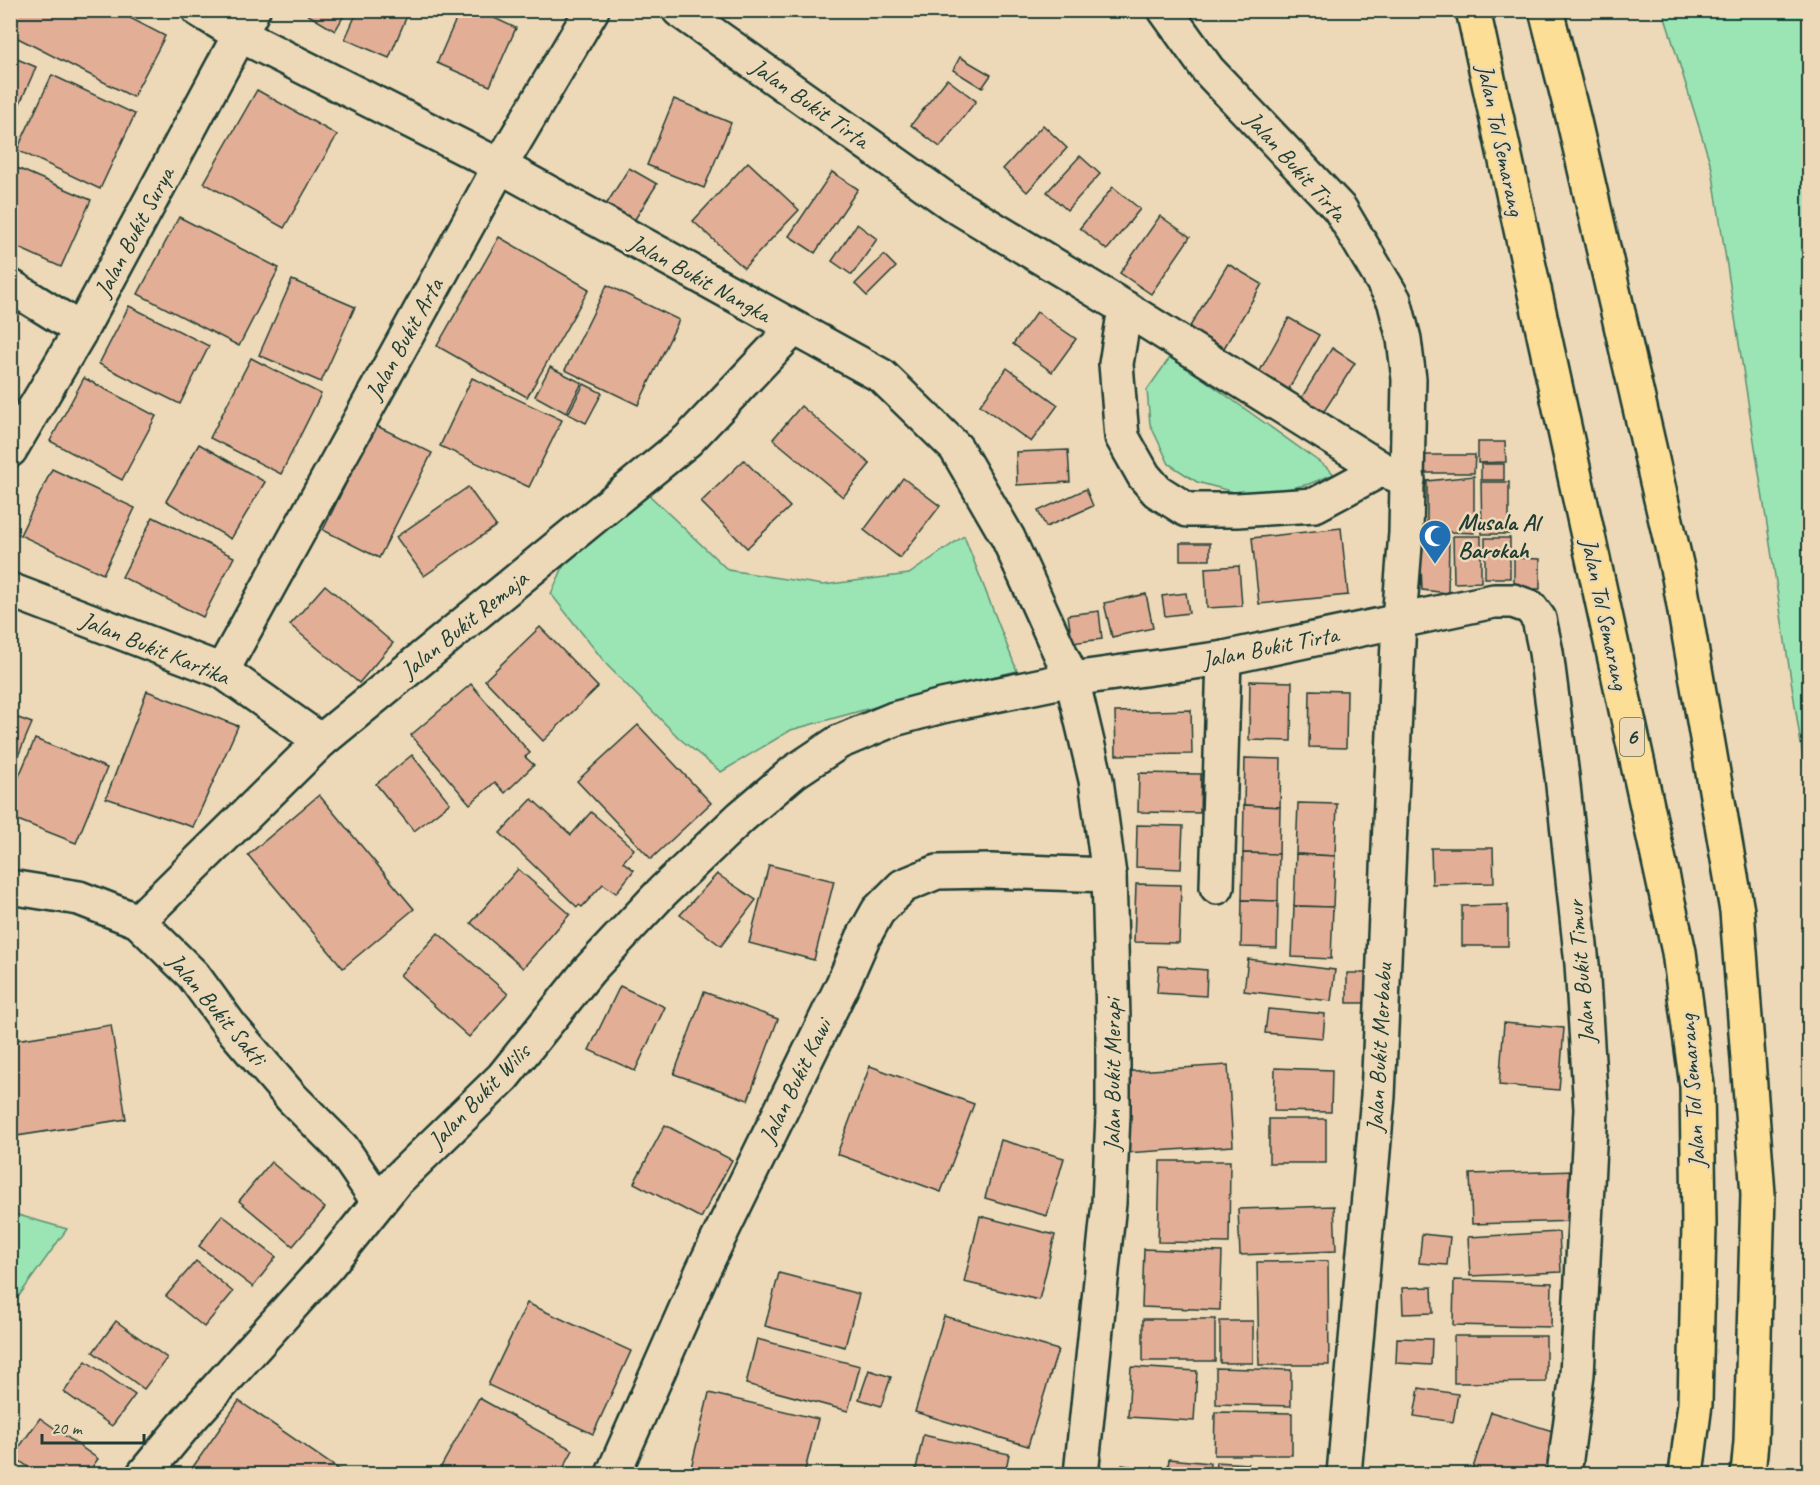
<svg xmlns="http://www.w3.org/2000/svg" width="1820" height="1485" font-family="Caveat,sans-serif">
  <style>
    .green { fill: #9be4b4; stroke: #5d9074; stroke-width: 1.5 }
    .building { fill: #e3ae96; stroke: #1f3d34; stroke-width: 1.5 }
    .lines { fill: none; stroke-linecap: round; stroke-linejoin: round }
    .minor-casing { stroke: #1f3d34; stroke-width: 38 }
    .motorway-casing { stroke: #1f3d34; stroke-width: 38 }
    .minor { stroke: #edd9b7; stroke-width: 33 }
    .motorway { stroke: #fcde96; stroke-width: 33 }
    .labels { text-anchor: middle; dominant-baseline: central; stroke-width: 5; stroke-linejoin: round; paint-order: stroke }
    .shield { fill: #edd9b7; stroke: #5d6c5b; stroke-width: 1.5 }
    .shield-label { font-size: 22px; font-weight: bold; fill: #1f3d34 }
    .street-label { font-size: 24px; fill: #1f3d34; stroke: #edd9b7 }
    .poi-label { font-size: 24px; font-weight: bold; fill: #1f3d34; stroke: #edd9b7; text-anchor: start }
  </style>
  <rect width="100%" height="100%" fill="#edd9b7"/>
  <filter id="ink" filterUnits="userSpaceOnUse"><feTurbulence type="fractalNoise" baseFrequency=".0167" numOctaves="2"/><feDisplacementMap in="SourceGraphic" scale="12" xChannelSelector="R" yChannelSelector="G"/><feConvolveMatrix kernelMatrix="1 2 1 2 8 2 1 2 1" color-interpolation-filters="sRGB"/></filter>
  <g filter="url(#ink)">
    <!-- green -->
    <g class="green">
      <polygon points="1663,11 1809,11 1809,796 1712,169"/>
      <polygon points="1171,356 1325,466 1334,474 1309,484 1252,497 1197,482 1169,464 1150,424 1147,390"/>
      <polygon points="649,495 728,570 823,585 909,574 964,536 1017,671 911,697 791,730 721,772 680,739 607,665 551,594 573,545"/>
      <polygon points="11,1213 67,1229 11,1307 10,1213"/>
    </g>
    <!-- building -->
    <g class="building">
      <polygon points="10,10 115,10 165,36 133,97 10,34"/>
      <polygon points="300,10 347,10 335,31"/>
      <polygon points="358,10 409,11 389,58 345,39"/>
      <polygon points="460,10 477,10 516,28 490,86 437,63"/>
      <polygon points="10,56 36,67 10,126"/>
      <polygon points="960,57 991,75 982,88 953,70"/>
      <polygon points="52,75 135,114 100,189 17,150"/>
      <polygon points="947,79 976,101 940,147 911,125"/>
      <polygon points="257,90 337,135 284,228 204,183"/>
      <polygon points="674,99 731,123 704,188 647,165"/>
      <polygon points="1043,125 1067,148 1027,192 1003,169"/>
      <polygon points="1080,156 1100,174 1067,210 1047,192"/>
      <polygon points="748,162 799,210 744,268 693,221"/>
      <polygon points="10,165 91,200 61,267 10,244"/>
      <polygon points="629,168 657,184 632,224 604,208"/>
      <polygon points="832,172 858,189 815,253 789,236"/>
      <polygon points="1113,187 1140,209 1107,250 1080,228"/>
      <polygon points="1160,216 1190,237 1151,294 1120,273"/>
      <polygon points="179,217 279,268 239,346 138,294"/>
      <polygon points="857,224 877,239 852,275 832,261"/>
      <polygon points="499,237 589,289 527,397 437,346"/>
      <polygon points="884,255 896,267 867,296 855,284"/>
      <polygon points="1228,264 1262,284 1224,348 1189,328"/>
      <polygon points="292,280 355,307 321,382 259,355"/>
      <polygon points="607,285 679,320 638,405 565,370"/>
      <polygon points="129,306 209,346 180,404 99,364"/>
      <polygon points="1037,312 1076,339 1052,372 1013,344"/>
      <polygon points="1289,318 1319,335 1286,394 1256,378"/>
      <polygon points="1332,348 1355,363 1319,419 1297,405"/>
      <polygon points="251,358 321,394 281,474 210,438"/>
      <polygon points="550,367 582,383 566,413 535,396"/>
      <polygon points="1007,368 1058,405 1031,442 980,405"/>
      <polygon points="84,378 156,416 122,480 50,441"/>
      <polygon points="472,378 562,420 529,487 440,446"/>
      <polygon points="584,384 602,393 586,423 568,414"/>
      <polygon points="801,406 870,464 843,497 773,439"/>
      <polygon points="375,425 432,453 379,558 323,530"/>
      <polygon points="1478,442 1505,442 1506,462 1478,463"/>
      <polygon points="199,444 265,482 231,539 166,501"/>
      <polygon points="1068,450 1070,482 1017,485 1016,452"/>
      <polygon points="1424,455 1475,455 1474,473 1423,473"/>
      <polygon points="744,460 790,507 747,548 701,502"/>
      <rect x="1481" y="464" width="23" height="16"/>
      <polygon points="52,469 135,508 103,574 20,535"/>
      <polygon points="1474,476 1474,533 1427,531 1427,481"/>
      <polygon points="903,478 940,506 900,558 864,530"/>
      <polygon points="1481,482 1509,482 1509,534 1482,534"/>
      <polygon points="468,487 496,526 424,576 396,537"/>
      <polygon points="1086,489 1093,506 1046,527 1038,511"/>
      <polygon points="153,517 234,557 203,617 122,577"/>
      <polygon points="1341,528 1348,595 1259,604 1252,538"/>
      <polygon points="1453,536 1481,536 1481,582 1454,583"/>
      <polygon points="1449,538 1448,593 1422,590 1420,539"/>
      <rect x="1485" y="538" width="25" height="40"/>
      <rect x="1180" y="543" width="30" height="17"/>
      <polygon points="1514,558 1540,559 1540,589 1514,589"/>
      <polygon points="1239,566 1242,606 1207,608 1205,568"/>
      <polygon points="325,585 393,643 359,683 290,625"/>
      <polygon points="1186,593 1189,613 1165,616 1162,596"/>
      <polygon points="1146,594 1153,628 1112,637 1104,603"/>
      <polygon points="1099,611 1102,639 1072,643 1068,615"/>
      <polygon points="540,627 598,687 543,741 485,680"/>
      <polygon points="1250,681 1292,682 1291,741 1249,740"/>
      <polygon points="471,684 530,753 525,757 534,765 505,793 495,782 470,804 411,735"/>
      <polygon points="1310,690 1347,691 1346,748 1309,747"/>
      <polygon points="147,691 238,726 193,827 106,798"/>
      <polygon points="1191,710 1192,754 1116,755 1115,712"/>
      <polygon points="10,715 32,723 10,775"/>
      <polygon points="638,725 711,803 651,859 577,781"/>
      <polygon points="35,739 107,768 76,843 10,817 10,797"/>
      <polygon points="412,755 450,803 414,831 376,784"/>
      <polygon points="1245,758 1281,759 1280,807 1244,805"/>
      <polygon points="1139,773 1201,774 1200,813 1138,812"/>
      <polygon points="319,795 414,909 343,968 248,855"/>
      <polygon points="532,799 571,835 591,812 634,849 623,862 634,870 616,893 603,884 582,907 579,905 577,907 500,833"/>
      <polygon points="1298,803 1337,804 1335,856 1296,854"/>
      <polygon points="1244,805 1280,807 1279,854 1243,853"/>
      <polygon points="1137,825 1183,826 1181,869 1136,867"/>
      <polygon points="1431,848 1493,848 1494,883 1432,884"/>
      <polygon points="1243,853 1279,854 1278,901 1242,900"/>
      <polygon points="1296,854 1335,856 1333,907 1294,906"/>
      <polygon points="769,865 834,881 814,960 749,943"/>
      <polygon points="518,869 570,914 523,968 471,923"/>
      <polygon points="717,874 756,900 721,946 680,915"/>
      <polygon points="1136,884 1181,885 1179,943 1134,942"/>
      <polygon points="1242,900 1278,901 1277,948 1241,947"/>
      <polygon points="1508,905 1508,946 1462,946 1462,906"/>
      <polygon points="1294,906 1333,907 1331,959 1292,957"/>
      <polygon points="438,933 508,994 469,1037 400,975"/>
      <polygon points="1248,959 1335,970 1331,1001 1244,991"/>
      <polygon points="1159,966 1207,970 1206,996 1157,993"/>
      <polygon points="1347,973 1372,973 1371,1003 1347,1003"/>
      <polygon points="620,986 665,1007 635,1071 589,1050"/>
      <polygon points="704,992 778,1019 748,1100 674,1074"/>
      <polygon points="1268,1009 1325,1014 1323,1038 1265,1033"/>
      <polygon points="1504,1023 1564,1028 1559,1090 1499,1085"/>
      <polygon points="111,1025 126,1119 10,1137 10,1041"/>
      <polygon points="1228,1065 1233,1146 1125,1153 1120,1072"/>
      <polygon points="870,1066 974,1104 941,1192 837,1154"/>
      <polygon points="1275,1068 1332,1070 1331,1112 1274,1111"/>
      <rect x="1269" y="1119" width="57" height="44"/>
      <polygon points="665,1125 732,1160 701,1218 634,1183"/>
      <polygon points="1001,1140 1064,1158 1047,1216 985,1198"/>
      <polygon points="1160,1161 1230,1161 1229,1243 1158,1242"/>
      <polygon points="271,1162 325,1208 293,1246 239,1201"/>
      <polygon points="1576,1171 1577,1221 1472,1224 1470,1174"/>
      <polygon points="1334,1206 1336,1251 1240,1255 1238,1209"/>
      <polygon points="222,1215 276,1257 253,1287 199,1246"/>
      <polygon points="980,1216 1055,1235 1039,1300 964,1282"/>
      <polygon points="1559,1232 1561,1272 1470,1276 1468,1237"/>
      <polygon points="1422,1234 1450,1237 1447,1265 1419,1263"/>
      <polygon points="1144,1249 1222,1252 1220,1310 1142,1307"/>
      <polygon points="196,1261 233,1292 204,1327 166,1296"/>
      <polygon points="1328,1261 1329,1365 1259,1365 1257,1262"/>
      <polygon points="779,1273 859,1294 845,1347 765,1326"/>
      <polygon points="1454,1280 1552,1283 1551,1327 1453,1325"/>
      <polygon points="1432,1287 1433,1313 1403,1314 1402,1288"/>
      <polygon points="527,1303 631,1351 593,1434 488,1385"/>
      <polygon points="944,1316 1058,1350 1028,1446 915,1412"/>
      <rect x="1143" y="1319" width="72" height="42"/>
      <polygon points="116,1321 167,1358 144,1389 93,1352"/>
      <rect x="1220" y="1321" width="33" height="42"/>
      <polygon points="1454,1336 1546,1336 1546,1382 1454,1383"/>
      <polygon points="1397,1338 1432,1339 1431,1365 1396,1363"/>
      <polygon points="757,1339 860,1366 848,1411 746,1384"/>
      <polygon points="86,1361 135,1395 112,1426 64,1392"/>
      <polygon points="1131,1367 1197,1371 1194,1421 1128,1417"/>
      <polygon points="1216,1368 1291,1370 1291,1406 1216,1404"/>
      <polygon points="869,1370 891,1377 881,1406 859,1399"/>
      <polygon points="1419,1388 1458,1394 1453,1422 1414,1416"/>
      <polygon points="709,1393 818,1419 804,1474 718,1474 691,1468"/>
      <polygon points="479,1398 573,1450 560,1474 437,1474"/>
      <polygon points="239,1401 341,1471 339,1474 188,1474"/>
      <polygon points="1215,1412 1292,1413 1292,1455 1214,1455"/>
      <polygon points="1491,1412 1559,1433 1546,1474 1471,1474"/>
      <polygon points="40,1418 98,1459 87,1474 38,1474 13,1456"/>
      <polygon points="923,1435 1009,1454 1005,1474 915,1474"/>
      <polygon points="1169,1459 1210,1463 1209,1474 1167,1474"/>
      <polygon points="1216,1462 1248,1464 1248,1474 1215,1474"/>
      <polygon points="1122,1465 1154,1470 1154,1474 1121,1474"/>
    </g>
    <g class="lines">
      <!-- minor casing -->
      <g class="minor-casing">
        <g id="minor">
          <polyline points="199,10 240,35 500,166 882,376 956,448 1008,538 1072,679 1096,780 1109,875 1113,1019 1113,1115 1109,1203 1081,1474"/>
          <polyline points="679,10 951,203 1125,308 1382,469 1408,480"/>
          <polyline points="1165,10 1208,70 1340,209 1394,300 1404,339 1409,379 1406,533 1399,620 1378,1096 1344,1474"/>
          <polyline points="10,286 81,330"/>
          <polyline points="1125,308 1116,364 1122,437 1144,476 1157,491 1187,510 1237,510 1315,505 1382,469"/>
          <polyline points="10,450 81,330 253,10"/>
          <polyline points="10,590 222,671 321,741"/>
          <polyline points="222,671 500,166 592,10"/>
          <polyline points="10,887 79,898 138,921 193,975 231,1027 292,1098 342,1148 378,1201"/>
          <polyline points="1217,887 1224,658"/>
          <polyline points="138,921 321,741 688,440 793,329"/>
          <polyline points="144,1474 188,1421 329,1264 395,1182 503,1077 589,970 663,891 741,817 794,772 839,742 894,719 942,706 1072,679 1224,658 1494,601 1513,601 1530,607 1539,619 1546,652 1562,776 1582,964 1591,1109 1577,1374 1564,1474"/>
          <polyline points="613,1474 703,1270 842,986 863,938 878,911 903,886 937,872 991,871 1109,875"/>
        </g>
      </g>
      <!-- motorway casing -->
      <g class="motorway-casing">
        <g id="motorway">
          <polyline points="1473,10 1679,952 1697,1086 1699,1225 1695,1404 1686,1474"/>
          <polyline points="1546,10 1573,117 1679,577 1737,911 1758,1194 1751,1442 1748,1474"/>
        </g>
      </g>
      <!-- minor -->
      <use href="#minor" class="minor"/>
      <!-- motorway -->
      <use href="#motorway" class="motorway"/>
    </g>
  </g>
  <!-- icons -->
  <defs>
    <g id="mosque-pin" transform="scale(1.725)"><path d="M0 17L-7.5 6A9.5 9.5 0 1 1 7.5 6Z" fill="#1f6fb2" stroke="#edd9b7"/><path d="M3.5-4.9A6 6 0 1 0 3.5 4.9A5 5 0 1 1 3.5-4.9Z" fill="#fff"/></g>
  </defs>
  <g fill-rule="evenodd">
    <use href="#mosque-pin" x="1435" y="536"/>
  </g>
  <g class="labels">
    <!-- shield labels -->
    <rect class="shield" x="1620" y="718" width="24" height="38" rx="4.5"/>
    <g class="shield-label">
      <text x="1632" y="737">6</text>
    </g>
    <!-- street labels -->
    <g class="street-label">
      <text transform="translate(810 103) rotate(35)">Jalan Bukit Tirta</text>
      <text transform="translate(1501 140) rotate(78)">Jalan Tol Semarang</text>
      <text transform="translate(1296 166) rotate(48)">Jalan Bukit Tirta</text>
      <text transform="translate(134 232) rotate(-62)">Jalan Bukit Surya</text>
      <text transform="translate(700 278) rotate(29)">Jalan Bukit Nangka</text>
      <text transform="translate(404 339) rotate(-61)">Jalan Bukit Arta</text>
      <text transform="translate(1605 614) rotate(78)">Jalan Tol Semarang</text>
      <text transform="translate(464 624) rotate(-39)">Jalan Bukit Remaja</text>
      <text transform="translate(1270 647) rotate(-11)">Jalan Bukit Tirta</text>
      <text transform="translate(155 648) rotate(22)">Jalan Bukit Kartika</text>
      <text transform="translate(1581 972) rotate(-95)">Jalan Bukit Timur</text>
      <text transform="translate(217 1009) rotate(50)">Jalan Bukit Sakti</text>
      <text transform="translate(1379 1048) rotate(-87)">Jalan Bukit Merbabu</text>
      <text transform="translate(1112 1075) rotate(-90)">Jalan Bukit Merapi</text>
      <text transform="translate(795 1081) rotate(-64)">Jalan Bukit Kawi</text>
      <text transform="translate(1692 1091) rotate(-94)">Jalan Tol Semarang</text>
      <text transform="translate(479 1096) rotate(-46)">Jalan Bukit Wilis</text>
    </g>
    <!-- poi labels -->
    <g class="poi-label">
      <text x="1458" y="522">Musala Al<tspan x="1458" dy="28">Barokah</tspan></text>
    </g>
  </g>
  <!-- margin -->
  <rect width="1820" height="1485" fill="none" stroke="#edd9b7" stroke-width="36"/>
  <rect x="18" y="18" width="1784" height="1449" fill="none" stroke="#1f3d34" stroke-width="2" filter="url(#ink)"/>
  <!-- scale -->
  <path d="M42 1434v9h102v-9" fill="none" stroke="#1f3d34" stroke-width="3"/>
  <text x="51" y="1434" font-size="18" fill="#1f3d34" stroke="#edd9b7" stroke-width="4.5" paint-order="stroke">20 m</text>
</svg>
